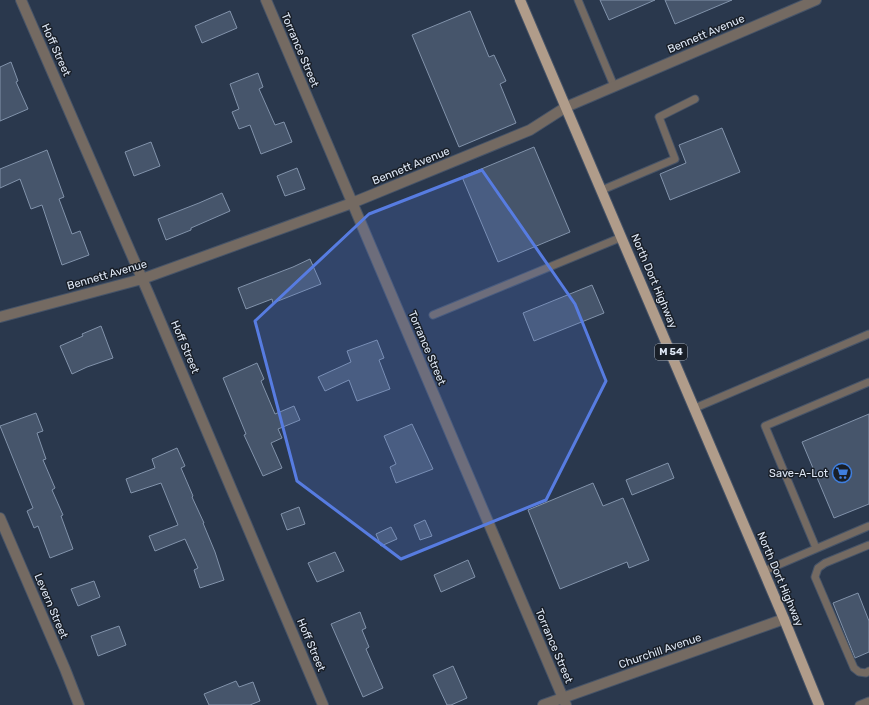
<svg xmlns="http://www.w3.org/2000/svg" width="869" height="705" font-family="Rubik,sans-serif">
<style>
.building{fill:#46556b;stroke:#8293ab}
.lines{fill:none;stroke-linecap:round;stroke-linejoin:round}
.service-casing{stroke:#475468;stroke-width:9}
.minor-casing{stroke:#475468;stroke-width:12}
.primary-casing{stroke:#475468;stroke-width:12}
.service{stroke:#746a62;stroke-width:7}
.minor{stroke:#746a62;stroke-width:10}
.primary{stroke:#b09c8a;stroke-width:10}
.marked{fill:#577ce1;fill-opacity:0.2;stroke:#577ce1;stroke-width:3;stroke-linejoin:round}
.labels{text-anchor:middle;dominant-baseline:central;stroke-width:3;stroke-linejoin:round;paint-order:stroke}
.shield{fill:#191f28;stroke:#a4acb8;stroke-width:1}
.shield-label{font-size:10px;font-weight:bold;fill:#dfe8f6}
.street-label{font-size:11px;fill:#dfe8f6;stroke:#191f28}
.poi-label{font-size:11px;fill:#dfe8f6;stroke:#191f28;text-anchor:end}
</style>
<rect width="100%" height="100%" fill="#2a384d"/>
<path class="building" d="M600,0H655L609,20Z
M665,0H732L675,24Z
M230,11L237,28L202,43L195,26Z
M470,11L489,57L494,55L506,81L500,84L516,123L459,147L412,35Z
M11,62L18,81L16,82L28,109L0,121V67Z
M258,73L263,87L259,89L275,125L284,122L292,142L261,154L250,125L239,129L232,112L239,109L230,84Z
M722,128L740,172L670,200L660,174L686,163L679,145Z
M151,142L160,166L134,176L125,152Z
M534,147L570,232L498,262L462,177Z
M47,150L64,197L59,199L72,234L80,231L89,255L62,265L42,205L31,209L20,179L0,188V169Z
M297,168L305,189L285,196L277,176Z
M222,193L230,211L191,228V230L166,240L158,219L199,203Z
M310,259L321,284L273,303L272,299L246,309L238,288L293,267Z
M592,285L604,313L534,341L523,313Z
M101,326L113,358L87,367L72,374L60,346L83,336L82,334Z
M377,340L384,358L379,360L390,389L357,401L349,380L325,391L318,377L351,362L347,351Z
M257,363L264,379L261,381L275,414L294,406L300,420L278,429L282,438L271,443L282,468L263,476L244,435L246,434L223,378Z
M36,413L43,431L37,433L46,459L43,460L55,488L52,490L63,515L61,516L73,549L50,558L38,526L34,528L27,511L33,508L0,426Z
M869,414V504L834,518L802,442Z
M412,424L433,469L396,483L390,467L396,464L384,436Z
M177,448L185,466L181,468L193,496L192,497L204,523H203L215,552L224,580L200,588L194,570L198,568L185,539L155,551L149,536L178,525L161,483L131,493L126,479L155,468L152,459Z
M668,463L674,478L632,495L626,480Z
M593,483L603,506L623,498L649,560L629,568L627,562L560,589L528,510Z
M299,507L305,524L287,530L281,514Z
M425,520L432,536L420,540L414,525Z
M391,527L397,539L381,546L376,534Z
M335,552L344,571L317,582L308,563Z
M468,560L475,577L441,592L434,575Z
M94,581L100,597L78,606L71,589Z
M858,593L869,621V652L855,658L833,603Z
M360,612L366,628L362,630L369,647L366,649L383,688L363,697L331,624Z
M119,626L126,645L98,656L91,636Z
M453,666L467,698L451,705H447L433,675Z
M236,681L239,687L253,682L260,701L250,705H209L204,694Z"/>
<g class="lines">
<g class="service-casing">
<path id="service" d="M578,0L614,86
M602,190L675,159L659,117L695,99
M433,315L622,237
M695,408L869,334
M869,545L825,563L818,568L815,577L854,668L859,672L866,673L869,671
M816,548L765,426L869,382
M764,571L869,526
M859,705L869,701"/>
</g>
<g class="minor-casing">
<path id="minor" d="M21,0L150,297L323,705
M266,0L566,705
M0,317L142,279L352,203L530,130L566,107L816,0
M0,518L65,669L79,705
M543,705L784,619"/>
</g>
<g class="primary-casing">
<path id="primary" d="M520,0L784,619L819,705"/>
</g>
<use href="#service" class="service"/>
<use href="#minor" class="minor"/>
<use href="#primary" class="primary"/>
</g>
<path class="marked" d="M482,170L575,304L606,381L546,500L401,559L297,481L255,321L369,214Z"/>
<defs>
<g id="supermarket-ring" transform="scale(1)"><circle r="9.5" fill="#191f28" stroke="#3f7fe0" stroke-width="1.5"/><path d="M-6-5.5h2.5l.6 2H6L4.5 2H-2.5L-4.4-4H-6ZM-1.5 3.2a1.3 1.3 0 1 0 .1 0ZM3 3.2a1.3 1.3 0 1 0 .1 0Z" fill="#3f7fe0"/></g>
</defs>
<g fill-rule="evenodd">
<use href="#supermarket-ring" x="842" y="473"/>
</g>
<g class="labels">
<rect class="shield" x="655" y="344" width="32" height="16" rx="3"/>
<g class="shield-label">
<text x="671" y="352">M 54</text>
</g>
<g class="street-label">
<text transform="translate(706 34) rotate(-23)">Bennett Avenue</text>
<text transform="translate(56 50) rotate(66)">Hoff Street</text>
<text transform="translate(300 50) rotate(67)">Torrance Street</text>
<text transform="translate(411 166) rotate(-22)">Bennett Avenue</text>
<text transform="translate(107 275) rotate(-16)">Bennett Avenue</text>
<text transform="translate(654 281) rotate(67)">North Dort Highway</text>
<text transform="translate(185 347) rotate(67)">Hoff Street</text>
<text transform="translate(427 348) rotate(67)">Torrance Street</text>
<text transform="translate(780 579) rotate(67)">North Dort Highway</text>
<text transform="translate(51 606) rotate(67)">Levern Street</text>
<text transform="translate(311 645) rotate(67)">Hoff Street</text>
<text transform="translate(554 646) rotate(67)">Torrance Street</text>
<text transform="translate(660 651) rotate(-19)">Churchill Avenue</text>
</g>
<g class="poi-label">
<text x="828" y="473">Save-A-Lot</text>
</g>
</g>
</svg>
